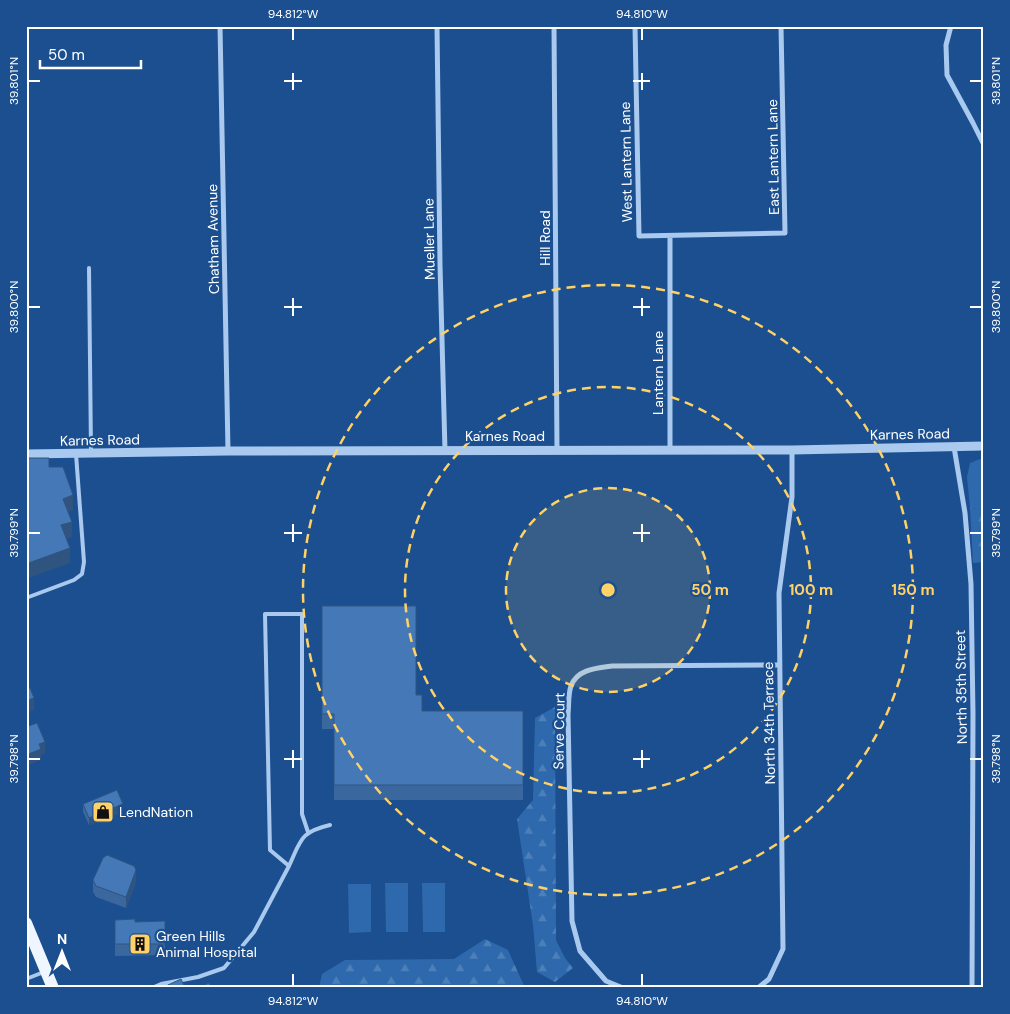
<svg xmlns="http://www.w3.org/2000/svg" width="1010" height="1014" font-family="'DM Sans',sans-serif">
<style>
.grass{fill:#2e69ad}
.forest{fill:url(#forest-firs)}
.lines{fill:none;stroke-linecap:round;stroke-linejoin:round}
.service{stroke:#a9c9ee;stroke-width:4}
.minor{stroke:#a9c9ee;stroke-width:5}
.tertiary{stroke:#a9c9ee;stroke-width:9}
.primary{stroke:#f0f6ff;stroke-width:12}
.wall{fill:#3a679d}
.shaded-wall{fill:#305480}
.building{fill:#4478b7;stroke:#305480}
.ticks{fill:none;stroke:#fff;stroke-width:2}
.ring{fill:none;stroke:#ffd166;stroke-width:2.5;stroke-dasharray:9 6}
.labels{text-anchor:middle;dominant-baseline:central;stroke-width:4.5;stroke-linejoin:round;paint-order:stroke}
.street-label{font-size:14px;fill:#fff;stroke:#1b4f8f}
.poi-label{font-size:14px;fill:#fff;stroke:#1b4f8f;text-anchor:start}
.centre{fill:#ffd166;stroke:#1b4f8f;stroke-width:2.5}
.ring-label{font-size:15px;text-anchor:middle;font-weight:bold;fill:#ffd166;stroke:#1b4f8f;stroke-width:4.5;stroke-linejoin:round;paint-order:stroke}
.neatline{fill:none;stroke:#fff;stroke-width:2}
.ticks-label{font-size:12px;text-anchor:middle;fill:#fff}
</style>
<defs>
<pattern id="forest-firs" width="22" height="20" patternUnits="userSpaceOnUse" patternTransform="scale(1.25)"><rect width="22" height="20" fill="#2e69ad"/><path d="M5 1l3.5 6h-7zM16 11l3.5 6h-7z" fill="#4d80b9"/></pattern>
</defs>
<rect width="100%" height="100%" fill="#1b4f8f"/>
<path class="grass" d="M980,459H984V510L970,508L967,477L970,463Z
M385,883H408V932H386Z
M422,883H445V932H423Z
M348,884H371V932L349,933Z"/>
<path class="forest" d="M970,508L984,510V562L973,563Z
M555,707L556,940L565,958L573,968L555,982L537,972L533,925L517,819L533,800L535,718Z
M485,939L508,950L525,988H319L322,974L345,960L454,959Z"/>
<g class="lines">
<path class="service" d="M89,268L91,452
M26,598L74,580L82,574L84,562L76,454
M289,866C301,840 300,832 330,825
M26,979L44,972
M152,988L161,984L198,977L224,968L254,932L289,866L270,850L265,614H302V814L308,832"/>
<path class="minor" d="M220,26L228,451
M437,26L440,265L445,451
M554,26L557,450
M635,26L639,236L785,233L781,26
M951,26L946,45L947,75L973,123L984,145
M670,236V450
M954,447L965,513L971,584L973,714L972,988
M623,988L606,981L580,951L572,921L568,714C569,706 568,694 571,686C577,669 597,668 612,666L780,665
M758,988L769,979L783,949L779,593L792,497V450"/>
<path class="tertiary" d="M26,454L228,451L792,450L984,446"/>
<path class="primary" d="M26,923L53,988"/>
</g>
<path class="wall" d="M322,606L416,695L422,711H523V800H334V729H322Z
M83,804L123,812L89,825L83,812Z
M93,880L136,882L126,908L96,897L93,892Z
M115,920L135,922L165,921V955L115,956Z"/>
<path class="shaded-wall" d="M73,495V510L63,514V499Z
M72,522V537L61,541V525Z
M70,548V563L26,579V564Z
M34,698V710L26,713V701Z
M45,742V753L41,755V760L26,766V755L39,744Z
M123,804V812L89,825V818Z
M136,870V882L126,908V897Z"/>
<path class="building" d="M26,458H49V467H63L73,495L63,499L72,522L61,525L70,548L26,564Z
M322,606H416V695H422V711H523V785H334V714H322Z
M30,688L34,698L26,701V689Z
M37,723L45,742L39,744L41,749L26,755V727Z
M117,790L123,804L89,818L83,804Z
M107,855L134,866L136,870L126,897L96,886L93,880L103,858Z
M135,919V922L165,921V944H115V920Z
M181,979L185,988H169L168,985Z
M209,983L211,988H198Z"/>
<path class="ticks" d="M293,28V40M642,28V40M293,73V90M642,73V90M28,81H40M284,81H302M633,81H650M970,81H982M293,298V316M642,298V316M28,307H40M284,307H302M633,307H650M970,307H982M293,524V542M642,524V542M28,533H40M284,533H302M633,533H650M970,533H982M293,750V768M642,750V768M28,759H40M284,759H302M633,759H650M970,759H982M293,974V986M642,974V986"/>
<circle cx="608" cy="590" r="102" fill="#ffd166" fill-opacity=".12"/>
<g class="ring">
<circle cx="608" cy="590" r="102"/>
<circle cx="608" cy="590" r="203"/>
<circle cx="608" cy="590" r="305"/>
</g>
<defs>
<g id="shop-square" transform="scale(1.125)"><rect x="-9" y="-9" width="18" height="18" rx="4" fill="#ffd166" stroke="#1b4f8f"/><path d="M-5-2.5h2.3a2.7 3.5 0 0 1 5.4 0H5L5.5 6h-11ZM-1.5-2.5h3a1.5 2.3 0 0 0-3 0Z" fill="#111"/></g>
<g id="building-square" transform="scale(1.125)"><rect x="-9" y="-9" width="18" height="18" rx="4" fill="#ffd166" stroke="#1b4f8f"/><path d="M-4-6H4V6H1V3H-1V6H-4ZM-2.5-4.3h1.7v1.8h-1.7ZM.8-4.3h1.7v1.8H.8ZM-2.5-1h1.7V.8h-1.7ZM.8-1h1.7V.8H.8Z" fill="#111"/></g>
</defs>
<g fill-rule="evenodd">
<use href="#shop-square" x="103" y="812"/>
<use href="#building-square" x="140" y="944"/>
</g>
<g class="labels">
<g class="street-label">
<text transform="translate(773 157) rotate(-91)">East Lantern Lane</text>
<text transform="translate(626 162) rotate(-91)">West Lantern Lane</text>
<text transform="translate(545 238) rotate(-90)">Hill Road</text>
<text transform="translate(213 239) rotate(-91)">Chatham Avenue</text>
<text transform="translate(429 239) rotate(-91)">Mueller Lane</text>
<text transform="translate(658 373) rotate(-90)">Lantern Lane</text>
<text transform="translate(910 434) rotate(-1)">Karnes Road</text>
<text x="505" y="436">Karnes Road</text>
<text transform="translate(100 440) rotate(-1)">Karnes Road</text>
<text transform="translate(961 687) rotate(-91)">North 35th Street</text>
<text transform="translate(769 723) rotate(-91)">North 34th Terrace</text>
<text transform="translate(559 731) rotate(-89)">Serve Court</text>
</g>
<g class="poi-label">
<text x="119" y="812">LendNation</text>
<text x="156" y="936">Green Hills<tspan x="156" dy="16">Animal Hospital</tspan></text>
</g>
</g>
<circle cx="608" cy="590" r="8" class="centre"/>
<g class="ring-label">
<text x="710" y="595">50 m</text>
<text x="811" y="595">100 m</text>
<text x="913" y="595">150 m</text>
</g>
<rect width="1010" height="1014" fill="none" stroke="#1b4f8f" stroke-width="55"/>
<g transform="translate(62 952)" stroke="#1b4f8f" stroke-width="4" paint-order="stroke">
<path d="M0-4L9 19L0 12L-9 19Z" fill="#ffffff"/>
<text y="-8" font-size="14" font-weight="bold" text-anchor="middle" fill="#ffffff">N</text>
</g>
<path d="M40 60v8h101v-8" fill="none" stroke="#ffffff" stroke-width="2.5"/>
<text x="48" y="60" font-size="15" fill="#ffffff" stroke="#1b4f8f" stroke-width="4" paint-order="stroke">50 m</text>
<rect x="28" y="28" width="954" height="958" class="neatline"/>
<g class="ticks-label">
<text x="293" y="18">94.812°W</text>
<text x="642" y="18">94.810°W</text>
<text transform="translate(14 81) rotate(-90)" y="4">39.801°N</text>
<text transform="translate(996 81) rotate(-90)" y="4">39.801°N</text>
<text transform="translate(14 307) rotate(-90)" y="4">39.800°N</text>
<text transform="translate(996 307) rotate(-90)" y="4">39.800°N</text>
<text transform="translate(14 533) rotate(-90)" y="4">39.799°N</text>
<text transform="translate(996 533) rotate(-90)" y="4">39.799°N</text>
<text transform="translate(14 759) rotate(-90)" y="4">39.798°N</text>
<text transform="translate(996 759) rotate(-90)" y="4">39.798°N</text>
<text x="293" y="1005">94.812°W</text>
<text x="642" y="1005">94.810°W</text>
</g>
</svg>
